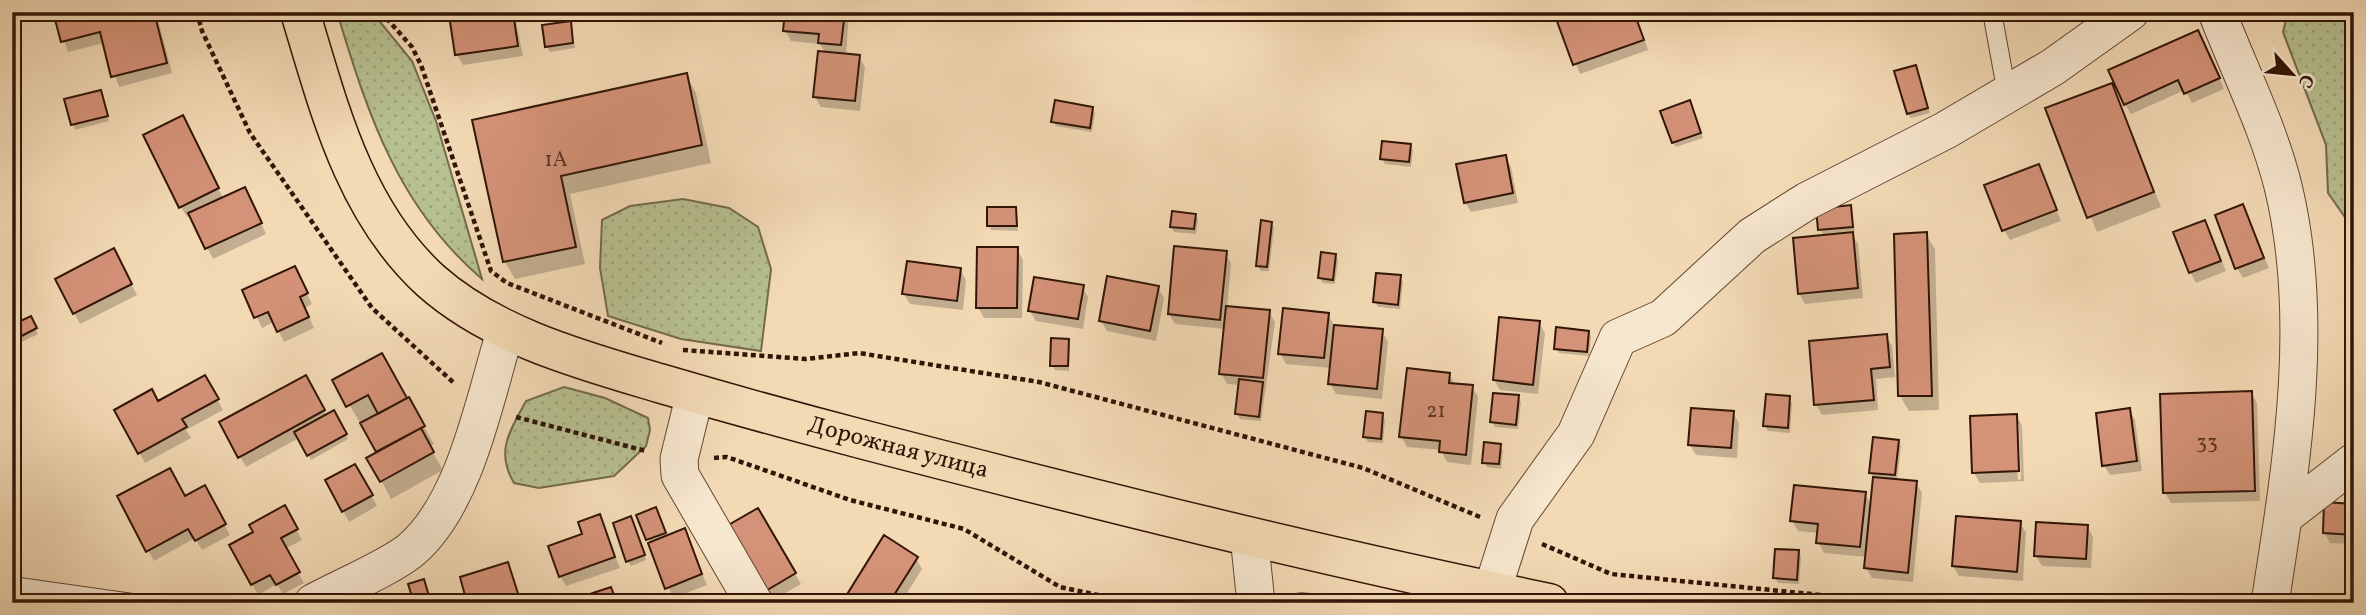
<svg xmlns="http://www.w3.org/2000/svg" width="2366" height="615" font-family="Vollkorn,serif">
<style>
.grass{fill:url(#grass-dots);stroke:#746a4c;stroke-width:2}
.shadow{fill:#0003;fill-rule:evenodd}
.building{fill:#d49278;stroke:#321507;stroke-width:2}
.lines{fill:none;stroke-linecap:round;stroke-linejoin:round}
.service-casing{stroke:#624632;stroke-width:20}
.minor-casing{stroke:#624632;stroke-width:39}
.primary-casing{stroke:#321507;stroke-width:41}
.path{stroke:#321507;stroke-width:4.5;stroke-dasharray:5 3.5;stroke-linecap:butt}
.service{stroke:#f7e7cf;stroke-width:18}
.minor{stroke:#f7e7cf;stroke-width:37}
.primary{stroke:#f3dab5;stroke-width:38}
.labels{text-anchor:middle;dominant-baseline:central;stroke-width:7;stroke-linejoin:round;paint-order:stroke}
.number-label{font-size:21px;fill:#5a3423}
.street-label{font-size:24px;fill:#321507;stroke:#f7e7cf}
</style>
<defs>
<pattern id="grass-dots" width="8" height="8" patternUnits="userSpaceOnUse" patternTransform="scale(1.75)"><rect width="8" height="8" fill="#b7c090"/><path d="M2 2h.1M6 6h.1" fill="none" stroke="#9ea47b" stroke-width="1.8" stroke-linecap="round"/></pattern>
</defs>
<rect width="100%" height="100%" fill="#f3dab5"/>
<filter id="stains"><feTurbulence type="fractalNoise" baseFrequency=".00286" numOctaves="4"/><feColorMatrix values="0 0 0 0 .2 0 0 0 0 .09 0 0 0 0 .02 0 0 0 .5 -.17"/></filter>
<radialGradient id="worn" r=".72"><stop offset=".6" stop-color="#630" stop-opacity="0"/><stop offset="1" stop-color="#630" stop-opacity=".3"/></radialGradient>
<path class="grass" d="M337,12H372L412,61L436,121L482,279C398,207 368,115 337,12Z
M2288,12H2354V230L2328,193L2326,145L2283,32Z
M683,199L729,208L758,227L771,269L761,351L681,339L608,316L600,268L602,220L630,206Z
M564,387L605,398L648,418L650,430L646,446L614,476L539,488L514,483C495,451 510,431 526,401Z
M1302,593L1378,603H1280L1282,596Z"/>
<path class="shadow" d="M55,12H156L172,73L119,87L104,43L68,52Z
M455,12H514L523,56L463,65L457,55L451,17L457,16Z
M787,12H849L846,56L859,57L865,67L860,111L821,107L815,97L826,54L820,44L791,41L785,30Z
M1561,12H1635L1648,50L1580,74L1557,14Z
M1704,12H1730L1708,18Z
M570,22L575,48L550,52L547,47Z
M2204,42L2224,89L2192,103L2185,90L2131,114L2123,101Z
M1915,67L1930,113L1911,118L1908,114Z
M686,75L696,93L711,163L570,194L585,264L515,279L505,262L475,122Z
M2112,85L2161,207L2097,232L2048,109Z
M100,92L109,121L75,130L66,101Z
M1692,107L1703,138L1676,147L1673,142Z
M1092,108L1095,113L1092,132L1056,126L1053,121Z
M189,128L223,198L250,199L266,234L213,259L191,215L187,217L181,207Z
M1410,145L1413,150L1411,167L1385,164L1382,159Z
M1505,157L1511,167L1518,203L1471,212L1465,202Z
M2038,167L2061,221L2010,240L2004,230Z
M2243,206L2269,268L2243,278L2237,268Z
M1850,207L1855,231L1851,232L1858,244L1863,298L1805,304L1799,293L1824,236L1820,229Z
M1015,209L1018,231L991,230L989,225Z
M1195,215L1198,220L1196,234L1174,232L1171,227Z
M2205,222L2226,271L2196,283L2190,272Z
M1271,223L1274,228L1269,271H1261L1258,266Z
M1926,234L1935,249L1939,410L1909,411L1900,396Z
M1017,249L1023,260L1022,318H984L978,307Z
M1225,253L1231,263L1227,308L1269,312L1275,322L1261,421L1240,419L1237,414L1240,385L1227,384L1221,373L1225,329L1175,324L1169,314Z
M1335,255L1338,260L1335,284L1323,283L1320,278Z
M119,261L137,295L80,324L57,280Z
M960,269L966,280L963,310L910,304L904,294Z
M1400,277L1403,282L1400,309L1378,307L1375,302Z
M300,278L312,304L305,308L314,328L284,342L274,322L262,328L244,291Z
M1082,287L1088,297L1083,329L1036,321L1030,311Z
M1158,288L1164,298L1156,341L1107,331L1101,321Z
M1328,315L1334,325L1382,331L1388,342L1382,399L1336,394L1330,384L1332,368L1286,364L1280,353Z
M30,319L38,334L12,347V327Z
M1539,323L1545,333L1538,394L1500,390L1494,380Z
M1588,332L1591,337L1589,356L1559,353L1556,348Z
M1886,336L1892,346L1895,377L1876,379L1878,410L1822,415L1816,405Z
M1068,341L1070,346L1069,371L1055,370L1052,365Z
M382,356L434,444L429,446L443,470L391,499L369,458L378,453L335,381Z
M1449,374L1455,385L1472,387L1478,397L1471,465L1447,462L1441,450L1407,447L1401,436Z
M205,377L223,410L186,430L191,438L145,463L116,410L158,403Z
M305,377L327,416L333,412L348,439L311,460L299,438L246,467L221,423Z
M2251,393L2257,403L2260,501L2171,503L2165,493L2161,396Z
M1518,397L1521,402L1518,429L1495,427L1492,422Z
M1789,398L1792,403L1790,433L1768,431L1765,426Z
M2129,410L2135,420L2142,471L2110,475L2104,465Z
M1733,413L1739,423L1737,458L1696,455L1690,445Z
M1382,415L1385,420L1383,443L1368,442L1365,437Z
M2016,415L2022,426L2024,481L1980,483L1974,473ZM2015,424H2019L2021,479L2018,480Z
M1898,441L1901,446L1897,481L1916,483L1922,493L1913,582L1872,578L1866,568L1867,557L1824,553L1818,542L1819,533L1798,531L1792,520L1865,494L1872,506L1874,478L1871,473Z
M1500,446L1503,451L1501,469L1487,467L1484,462Z
M355,466L377,506L349,522L327,481Z
M204,487L230,535L202,550L195,538L154,561L119,497L184,498Z
M2354,506V544L2330,543L2324,532Z
M284,507L302,540L285,549L304,583L283,594L277,584L258,595L231,545L255,533Z
M758,510L801,584L771,601L728,527Z
M658,514L667,537L684,530L707,585L673,598L639,516Z
M599,516L620,568L566,586L560,576Z
M633,523L646,560L631,566L628,561Z
M2020,523L2026,533L2023,581L1959,576L1953,566Z
M2087,526L2093,537L2091,568L2042,566L2036,556Z
M1798,552L1801,557L1799,584L1778,583L1775,578Z
M916,558L922,569L901,603H852L848,596Z
M508,564L522,603H469Z"/>
<path class="building" d="M53,12H154L167,63L111,77L100,32L61,42Z
M470,12H513L518,46L455,55L449,15Z
M785,12H845L841,45L818,43L819,34L783,31Z
M1634,12L1644,40L1573,65L1554,13Z
M571,21L573,43L545,47L542,25Z
M2198,30L2220,78L2184,94L2178,80L2124,105L2108,70Z
M818,51L860,55L855,101L813,97Z
M1916,65L1928,108L1907,114L1894,71Z
M687,73L702,145L561,176L576,247L503,262L472,120Z
M2112,83L2154,192L2087,218L2045,108Z
M101,90L108,116L71,125L64,99Z
M1055,100L1093,107L1090,128L1051,122Z
M1690,100L1701,133L1672,143L1660,111Z
M183,115L219,188L179,208L143,135Z
M1382,141L1411,144L1409,162L1380,159Z
M1506,155L1513,193L1464,203L1456,164Z
M2039,164L2057,210L2002,231L1984,185Z
M245,187L262,223L205,249L188,213Z
M2243,204L2264,258L2235,269L2215,215Z
M1851,205L1853,227L1818,230L1816,209Z
M987,207H1016L1017,226H987Z
M1172,211L1196,214L1194,229L1170,227Z
M1261,220L1272,222L1267,267L1256,266Z
M2205,220L2221,261L2189,273L2173,232Z
M1853,232L1858,288L1798,294L1793,238Z
M1927,232L1932,396H1898L1894,234Z
M1174,246L1227,251L1220,320L1168,314Z
M977,247H1018L1017,308H976Z
M114,248L132,284L73,314L55,279Z
M1321,252L1336,254L1333,280L1318,278Z
M907,261L961,268L957,301L902,294Z
M295,266L308,293L300,297L309,317L277,332L268,312L254,318L242,290Z
M1376,273L1401,275L1398,305L1373,302Z
M1107,276L1159,286L1150,331L1099,321Z
M1034,277L1084,285L1078,319L1028,311Z
M1226,306L1270,310L1263,378L1219,374Z
M1283,308L1329,313L1324,358L1278,354Z
M31,316L37,328L12,341V325Z
M1499,317L1540,321L1533,385L1493,380Z
M1334,325L1383,329L1377,389L1328,384Z
M1556,327L1589,331L1587,352L1554,349Z
M1887,334L1890,367L1871,369L1874,400L1814,405L1809,341Z
M1051,338L1069,339L1068,366H1050Z
M382,353L407,398L378,414L368,395L346,407L332,380Z
M1407,368L1450,373L1449,383L1473,385L1466,455L1439,452L1440,441L1399,437Z
M205,375L219,399L182,419L187,427L138,454L114,410L152,389L158,401Z
M306,375L325,410L238,458L219,422Z
M1239,379L1263,382L1259,417L1235,414Z
M2252,391L2255,491L2163,493L2160,394Z
M1493,393L1519,395L1516,425L1490,422Z
M1766,394L1790,396L1788,428L1763,426Z
M409,397L425,426L376,452L360,423Z
M1691,408L1734,411L1731,448L1688,445Z
M2130,408L2137,461L2102,466L2096,413Z
M334,410L347,434L307,456L294,432Z
M1366,411L1383,413L1381,439L1363,437Z
M2017,414L2019,471L1972,473L1970,416Z
M421,428L434,452L380,482L366,458Z
M1873,437L1899,440L1895,475L1869,473Z
M1484,442L1501,444L1499,464L1482,463Z
M355,464L373,495L342,512L325,480Z
M170,468L185,496L205,485L226,524L195,541L188,529L146,552L117,496Z
M1873,477L1917,481L1908,573L1864,568Z
M1794,485L1866,492L1860,547L1816,543L1818,524L1790,521Z
M2324,502L2354,504V535L2323,533Z
M285,505L298,529L281,538L300,572L276,585L270,575L251,585L229,545L253,532L249,525Z
M656,507L666,533L646,540L636,515Z
M758,508L796,573L764,592L725,527Z
M600,514L615,557L559,577L548,546L582,534L578,522Z
M631,516L645,555L626,562L613,523Z
M1956,516L2021,521L2017,572L1952,566Z
M2036,522L2088,525L2086,559L2034,556Z
M685,528L702,574L665,589L648,543Z
M884,535L918,557L889,603H857L846,596Z
M1775,549L1799,550L1797,580L1773,578Z
M508,562L521,603H467L460,577Z
M424,579L431,603H414L408,584Z
M611,587L617,603H586L584,596Z"/>
<g class="lines">
<g class="service-casing">
<path id="service" d="M1992,12L2007,94
M12,586L132,603"/>
</g>
<g class="minor-casing">
<path id="minor" d="M2217,12C2239,70 2268,126 2283,186C2316,321 2291,468 2270,603
M695,394L679,459L680,475L754,603
M2283,517L2354,462
M1249,536L1256,603
M1492,591L1515,519L1576,434L1618,338L1663,318L1752,236L1807,201L1946,130L2053,67L2130,12
M313,603C338,589 393,566 412,549C466,502 485,397 506,329"/>
</g>
<g class="primary-casing">
<g id="primary">
<path id="s1" d="M300,12C329,108 354,211 431,281C493,336 581,360 659,383C727,403 796,422 865,440C1092,499 1319,556 1549,603"/>
</g>
</g>
<path class="path" d="M197,12L202,31L250,133L372,308L455,384
M381,12L412,47L421,65L491,271L507,283L662,343
M683,350L806,359L859,353L1039,382L1363,468L1480,517
M516,417L646,451
M714,458L727,457L850,500L964,529L1060,587L1136,603
M1542,544L1611,574L1901,603
M2135,603L2237,601"/>
<use href="#service" class="service"/>
<use href="#minor" class="minor"/>
<use href="#primary" class="primary"/>
</g>
<g class="labels">
<g class="number-label">
<text x="556" y="160">1А</text>
<text x="1436" y="411">21</text>
<text x="2207" y="442">33</text>
</g>
<g class="street-label">
<text stroke="none"><textPath href="#s1" startOffset="803">Дорожная улица</textPath></text>
</g>
</g>
<rect width="2366" height="615" fill="none" stroke="#f3dab5" stroke-width="42"/>
<rect x="14" y="14" width="2338" height="587" fill="none" stroke="#321507" stroke-width="3.5"/>
<rect x="21" y="21" width="2324" height="573" fill="none" stroke="#321507" stroke-width="2"/>
<g transform="translate(2292 74) rotate(117)" stroke="#f7e7cf" stroke-width="5" paint-order="stroke">
<path d="M0-5L12 26L0 18L-12 26Z" fill="#321507"/>
<text y="-10" font-size="19" font-weight="bold" text-anchor="middle" fill="#321507">С</text>
</g>
<rect width="100%" height="100%" filter="url(#stains)"/>
<rect width="100%" height="100%" fill="url(#worn)"/>
</svg>
